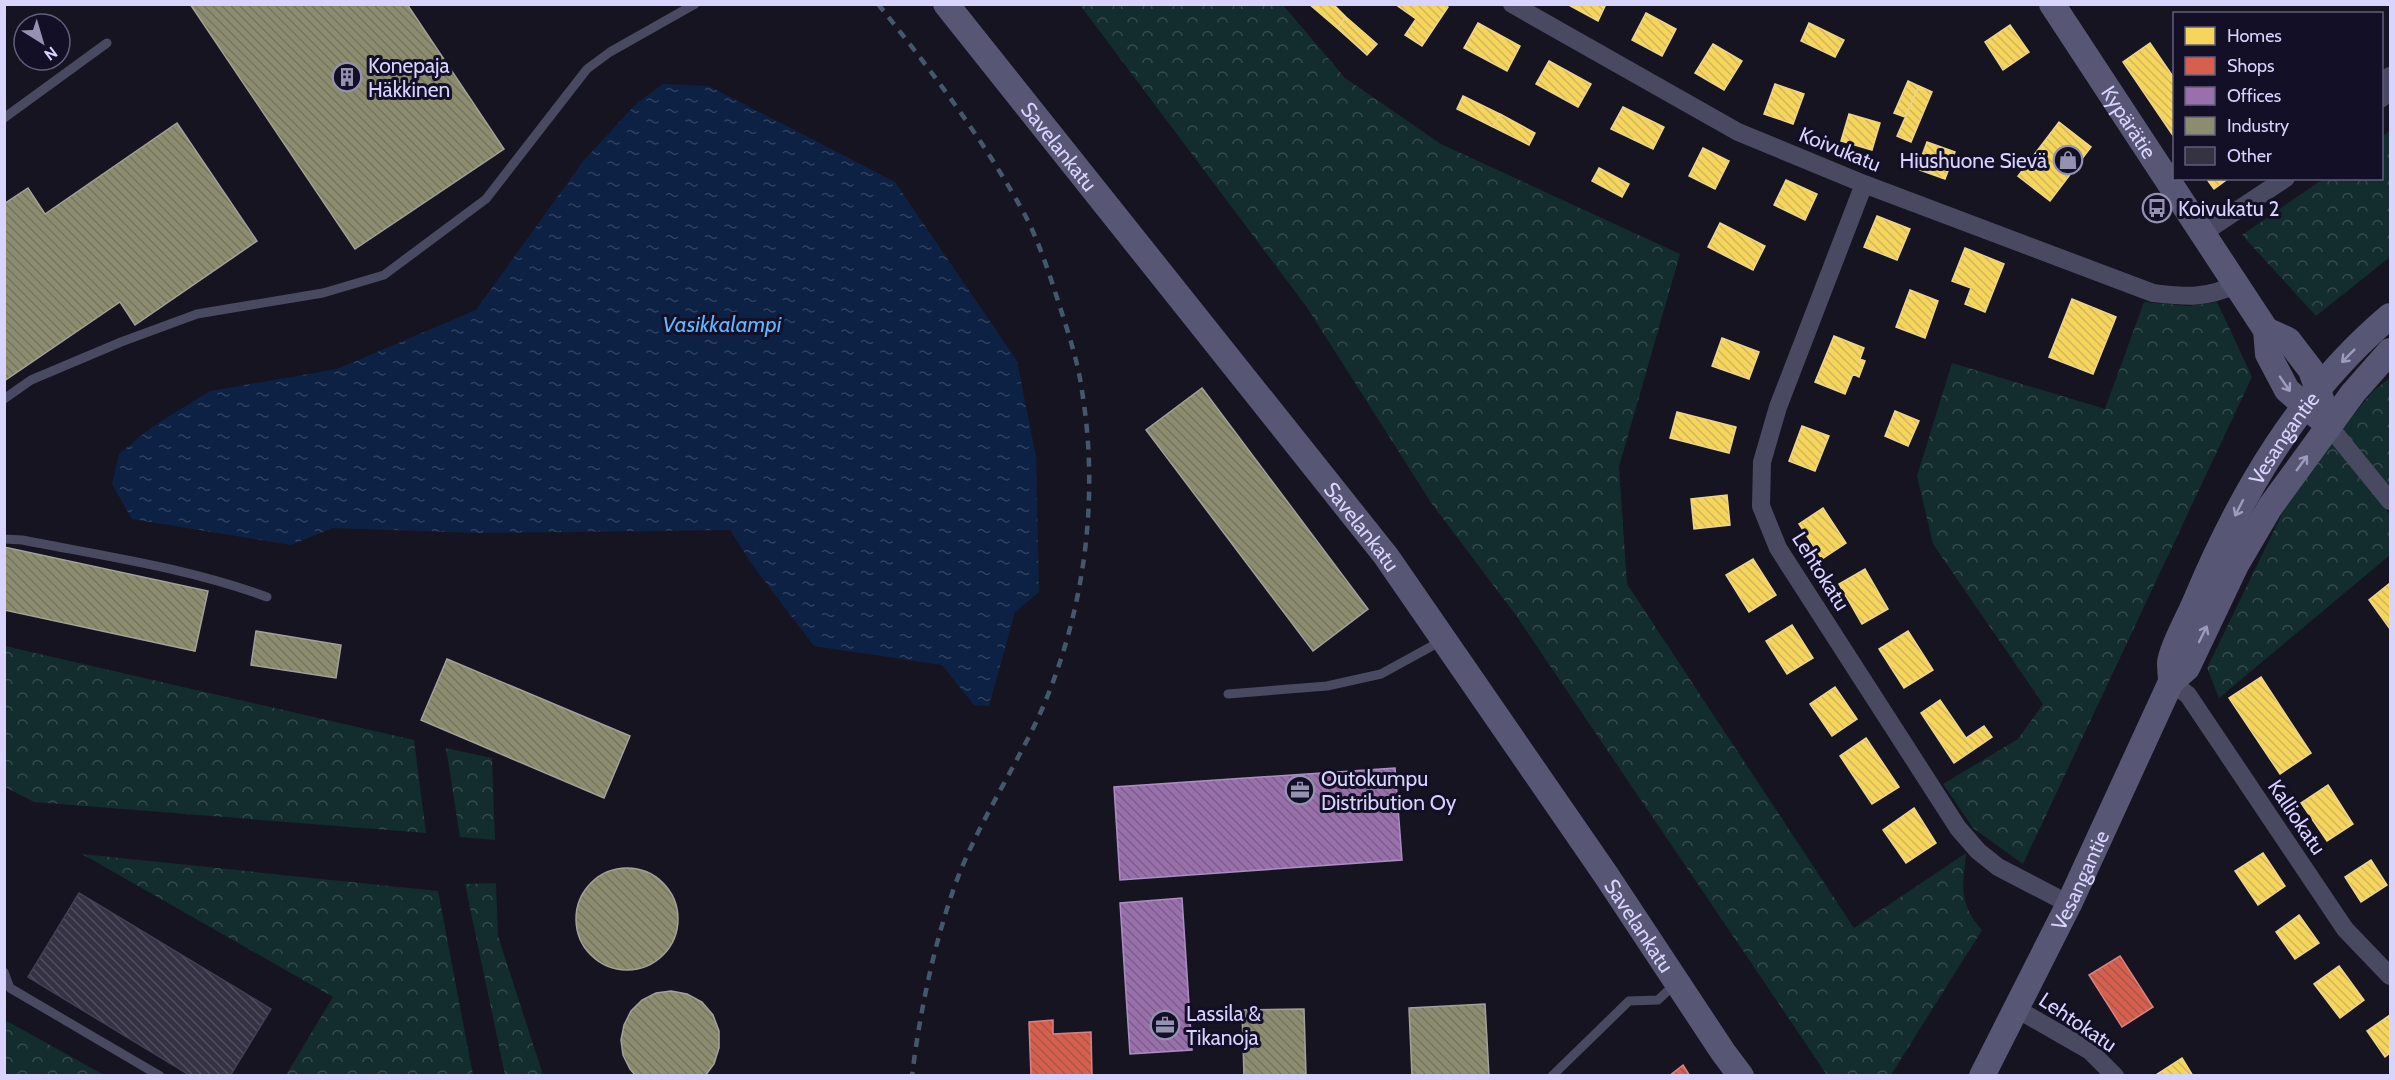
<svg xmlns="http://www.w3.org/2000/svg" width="2395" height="1080" font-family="Cabin,sans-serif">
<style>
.forest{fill:url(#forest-crowns)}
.water{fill:url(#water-ripples)}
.homes{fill:url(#homes-back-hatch);stroke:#edd58d;stroke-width:1.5}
.shops{fill:url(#shops-back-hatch);stroke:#d78382;stroke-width:1.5}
.offices{fill:url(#offices-back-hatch);stroke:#ac8ec4;stroke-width:1.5}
.industry{fill:url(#industry-back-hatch);stroke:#a3a29a;stroke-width:1.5}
.building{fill:url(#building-back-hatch);stroke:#433f54;stroke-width:1.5}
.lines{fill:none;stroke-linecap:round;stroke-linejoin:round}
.lane{stroke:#4a4962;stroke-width:9}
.street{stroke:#4a4962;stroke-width:18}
.secondary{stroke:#575674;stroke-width:26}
.rail{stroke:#43596b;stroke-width:4.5;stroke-dasharray:9 8;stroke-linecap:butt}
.oneway{stroke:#9e9bc0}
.labels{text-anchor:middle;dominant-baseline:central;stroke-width:6;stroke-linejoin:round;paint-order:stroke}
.poi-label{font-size:21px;fill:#d9d4ff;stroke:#130f26;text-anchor:start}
.street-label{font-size:21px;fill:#d9d4ff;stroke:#130f26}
.water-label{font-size:22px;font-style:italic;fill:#62b6ff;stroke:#130f26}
</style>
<defs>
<pattern id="forest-crowns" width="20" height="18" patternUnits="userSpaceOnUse" patternTransform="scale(1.5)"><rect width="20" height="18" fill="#132c2d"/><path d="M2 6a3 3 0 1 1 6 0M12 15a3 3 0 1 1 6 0" fill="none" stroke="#354a4c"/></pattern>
<pattern id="water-ripples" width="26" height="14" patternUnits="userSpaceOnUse" patternTransform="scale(1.5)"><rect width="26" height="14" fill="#0d2144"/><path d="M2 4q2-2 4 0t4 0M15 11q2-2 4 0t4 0" fill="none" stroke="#304060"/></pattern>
<pattern id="homes-back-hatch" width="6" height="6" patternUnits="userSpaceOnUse" patternTransform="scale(1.5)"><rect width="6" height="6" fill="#f6d55c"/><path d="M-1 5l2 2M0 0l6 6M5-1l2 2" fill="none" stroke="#d2b759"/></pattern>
<pattern id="shops-back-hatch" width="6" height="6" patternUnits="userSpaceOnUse" patternTransform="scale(1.5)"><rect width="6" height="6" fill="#d6604d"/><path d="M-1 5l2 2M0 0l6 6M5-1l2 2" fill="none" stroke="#a9564d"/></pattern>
<pattern id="offices-back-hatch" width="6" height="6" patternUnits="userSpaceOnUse" patternTransform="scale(1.5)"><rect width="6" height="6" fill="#9970ab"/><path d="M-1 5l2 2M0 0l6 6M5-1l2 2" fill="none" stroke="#7a5f8a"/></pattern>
<pattern id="industry-back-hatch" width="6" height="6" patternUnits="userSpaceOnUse" patternTransform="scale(1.5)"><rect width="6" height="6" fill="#8c8c6e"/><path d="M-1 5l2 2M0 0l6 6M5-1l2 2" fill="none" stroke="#767564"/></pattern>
<pattern id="building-back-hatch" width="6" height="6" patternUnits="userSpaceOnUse" patternTransform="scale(1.5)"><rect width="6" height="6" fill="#343243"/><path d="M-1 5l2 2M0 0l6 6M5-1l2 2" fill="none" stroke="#514f5f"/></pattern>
</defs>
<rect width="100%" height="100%" fill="#161421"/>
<path class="forest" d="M1080,5H1283L1345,78L1441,144L1680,254L1619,467L1627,584L1854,928L1966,853C1963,888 1958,902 1982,930L1891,1075H1827L1515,614L1432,504L1306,306Z
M2390,130V257L2316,316L2242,235L2323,179L2382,178V137Z
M2144,302L2190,306L2217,302L2252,377L2023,864L1973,828L1943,784L2018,739L2043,704L1933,544L1917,476L1952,363L2105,409Z
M2390,378V491L2381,499L2390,516V555L2219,698L2207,668L2296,485L2373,391Z
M5,646L414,740L426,833L34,802L5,787Z
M446,748L492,758L495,840L460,837Z
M82,854L438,891L473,1075H286L333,997Z
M496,883L498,936L543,1075H505L465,884Z
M4,1020H5L104,1075H5Z"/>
<path class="water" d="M663,84L709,86L895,182L1017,361L1036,457L1039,592L1015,612L989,706L974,705L942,665L814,646L751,563L730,530L478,533L333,528L291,545L132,519L112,484L119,454L152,427L210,391L337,369L476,310L584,160L637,103Z"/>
<path class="homes" d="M1309,4H1333L1346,17L1337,28Z
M1395,4H1445L1448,7L1422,46L1405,35L1416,19Z
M1567,4H1606L1598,21Z
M1646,13L1676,29L1662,56L1632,40Z
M1346,17L1377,44L1367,55L1337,28Z
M1478,23L1520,46L1507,71L1464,48Z
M1809,23L1844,40L1835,57L1801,41Z
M2010,25L2029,52L2003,70L1985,42Z
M2150,43L2174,78V137L2123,62Z
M1713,44L1742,61L1724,90L1695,73Z
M1549,61L1591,84L1578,107L1536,84Z
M1908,81L1919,86L1905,117L1894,113Z
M1775,84L1804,94L1793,124L1764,114Z
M1919,86L1932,92L1911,142L1897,136Z
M1463,96L1500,114L1493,127L1457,109Z
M1623,107L1664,127L1653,149L1611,129Z
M1500,114L1535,133L1529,145L1493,127Z
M1849,114L1880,123L1872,150L1841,141Z
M2059,122L2091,147L2050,201L2018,176Z
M1927,142L1955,152L1945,179L1917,169Z
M1703,148L1729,161L1715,189L1689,176Z
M1599,168L1629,184L1622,197L1592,181Z
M2206,178H2229L2214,189Z
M1786,180L1817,194L1805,220L1774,205Z
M1877,216L1910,229L1897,260L1864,247Z
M1720,223L1765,246L1753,270L1708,247Z
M1965,248L2004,264L1985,312L1965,304L1971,288L1952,281Z
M1910,290L1938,301L1925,338L1896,327Z
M2072,299L2116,317L2093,374L2049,357Z
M1834,336L1864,348L1860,359L1865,361L1859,377L1853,374L1845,394L1815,382Z
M1722,338L1759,352L1749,379L1712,366Z
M1895,411L1919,421L1908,446L1885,436Z
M1677,412L1736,427L1729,453L1670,438Z
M1802,426L1829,436L1815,471L1789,461Z
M1727,495L1730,525L1694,529L1691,499Z
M1823,508L1846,543L1822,559L1799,524Z
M1753,559L1776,595L1749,612L1726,575Z
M1865,569L1888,609L1862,624L1839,584Z
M2390,583V629L2369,600Z
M1792,625L1813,658L1787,674L1766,641Z
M1908,631L1933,670L1904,688L1879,649Z
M2261,677L2311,753L2280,774L2229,698Z
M1835,687L1857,719L1832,736L1810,704Z
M1940,700L1966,738L1984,726L1992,737L1954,763L1921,713Z
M1866,738L1899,787L1872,804L1840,756Z
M2328,785L2353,824L2327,841L2301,803Z
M1914,808L1936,843L1906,863L1883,830Z
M2263,853L2285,886L2258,905L2235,871Z
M2371,860L2387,885L2361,902L2345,877Z
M2299,915L2319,943L2295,959L2276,932Z
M2339,966L2364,1000L2340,1018L2314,984Z
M2390,1015V1053L2385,1057L2367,1031Z
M2182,1058L2193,1076H2156V1075Z"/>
<path class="shops" d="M2120,956L2153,1007L2122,1027L2089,975Z
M1053,1020V1034L1091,1032L1092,1076H1031L1029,1022Z
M1683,1065L1690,1076H1669Z"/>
<path class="offices" d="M1395,768L1402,860L1120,880L1114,787Z
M1182,898L1192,1050L1130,1054L1120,903Z"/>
<path class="industry" d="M190,4H407L504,149L355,249Z
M177,123L257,241L135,325L120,302L4,381V204L28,188L45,214Z
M1202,388L1368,609L1313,651L1146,430Z
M4,547L208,591L195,651L4,610Z
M256,631L341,645L336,678L251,665Z
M447,659L630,736L604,798L421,720Z
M576 919a51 51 0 1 1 102 0a51 51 0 1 1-102 0Z
M671,991L687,994L702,1002L713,1015L719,1031V1048L714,1064L705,1076H636L630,1069L623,1055L621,1040L624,1025L631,1011L642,1000L656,993Z
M1485,1004L1489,1076H1412L1409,1008Z
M1304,1009L1306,1075L1352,1076H1244L1242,1010Z"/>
<path class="building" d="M79,893L271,1009L230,1076H191L28,977Z"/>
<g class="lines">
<path class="lane" d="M4,118L107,43
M4,399L31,380L121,342L197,314L323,293L384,275L486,199L587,69L610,52L695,4
M4,539L22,540C104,556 188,568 267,597
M1228,694L1327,686L1381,674L1443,640
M4,972L10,988L160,1076
M1552,1076L1629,1001L1658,1000L1675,984"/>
<path class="street" d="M1512,4L1738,132L1864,184L2153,293C2188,297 2204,299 2238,284
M2382,98L2390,76
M1864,184L1778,407L1762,462L1761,506L1778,548L1958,828L1978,851L1998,867L2069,904
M2203,233L2286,178
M2329,426L2390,501
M2171,682L2188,695L2345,929L2390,976
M2015,1008L2090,1051L2115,1076"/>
<g class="secondary">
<path id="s1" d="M946,4L1386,556L1606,875L1723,1052L1741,1076"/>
<path id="s2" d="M2052,4L2266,330L2268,354L2287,390L2329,426"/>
<path d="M2266,330L2288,340L2311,370L2322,402"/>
<path id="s3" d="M2171,682C2171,676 2170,669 2170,663C2171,649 2190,615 2196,600C2241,493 2300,392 2390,316"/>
<path id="s4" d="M1982,1076L2069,904L2171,682L2187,668L2236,565L2270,507L2353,393L2390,351"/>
</g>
<path class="rail" d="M878,4C931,70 984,140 1025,215C1040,244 1050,276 1060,307C1069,335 1078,362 1082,391C1100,500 1084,616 1039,716C1014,769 982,818 960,872C936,933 920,1010 912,1076"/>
</g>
<defs><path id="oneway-shaft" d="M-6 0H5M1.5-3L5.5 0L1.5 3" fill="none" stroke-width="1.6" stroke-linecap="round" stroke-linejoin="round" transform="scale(1.5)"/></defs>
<g class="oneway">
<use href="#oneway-shaft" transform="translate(2348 356) rotate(135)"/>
<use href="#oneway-shaft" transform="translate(2285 384) rotate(55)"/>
<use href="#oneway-shaft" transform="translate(2302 463) rotate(-54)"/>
<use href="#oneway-shaft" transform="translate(2239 508) rotate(117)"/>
<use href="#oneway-shaft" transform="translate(2203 634) rotate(-64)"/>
</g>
<defs>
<g id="building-ring" transform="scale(1.5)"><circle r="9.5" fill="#130f26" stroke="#9591b1" stroke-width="1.5"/><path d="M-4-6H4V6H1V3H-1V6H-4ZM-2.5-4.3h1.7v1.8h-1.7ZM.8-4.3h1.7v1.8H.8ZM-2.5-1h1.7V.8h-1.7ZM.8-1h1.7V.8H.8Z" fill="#9591b1"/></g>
<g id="shop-ring" transform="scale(1.5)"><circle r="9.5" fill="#130f26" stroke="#9591b1" stroke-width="1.5"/><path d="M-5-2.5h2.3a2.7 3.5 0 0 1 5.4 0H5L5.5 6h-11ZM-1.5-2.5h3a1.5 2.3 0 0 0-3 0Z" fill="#9591b1"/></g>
<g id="bus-ring" transform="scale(1.5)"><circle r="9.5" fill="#130f26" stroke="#9591b1" stroke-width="1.5"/><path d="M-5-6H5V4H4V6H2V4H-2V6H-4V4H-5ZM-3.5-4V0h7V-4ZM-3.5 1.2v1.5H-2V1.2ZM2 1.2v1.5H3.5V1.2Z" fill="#9591b1"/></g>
<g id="office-ring" transform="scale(1.5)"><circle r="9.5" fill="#130f26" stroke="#9591b1" stroke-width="1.5"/><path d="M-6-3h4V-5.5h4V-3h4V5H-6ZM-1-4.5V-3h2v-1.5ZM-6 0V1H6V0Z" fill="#9591b1"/></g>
</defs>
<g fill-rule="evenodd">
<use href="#building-ring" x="347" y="77"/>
<use href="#shop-ring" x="2068" y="160"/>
<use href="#bus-ring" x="2157" y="208"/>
<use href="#office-ring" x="1300" y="790"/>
<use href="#office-ring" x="1165" y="1025"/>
</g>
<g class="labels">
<g class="poi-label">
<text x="368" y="65">Konepaja<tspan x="368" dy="24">Häkkinen</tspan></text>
<text x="2047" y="160" text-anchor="end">Hiushuone Sievä</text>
<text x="2178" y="208">Koivukatu 2</text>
<text x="1321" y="778">Outokumpu<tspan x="1321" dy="24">Distribution Oy</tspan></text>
<text x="1186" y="1013">Lassila &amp;<tspan x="1186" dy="24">Tikanoja</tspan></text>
</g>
<g class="street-label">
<text stroke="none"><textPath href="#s2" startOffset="141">Kypärätie</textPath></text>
<text stroke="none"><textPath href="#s1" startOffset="182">Savelankatu</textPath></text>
<text transform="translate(1840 149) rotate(22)">Koivukatu</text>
<text stroke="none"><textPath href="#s3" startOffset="272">Vesangantie</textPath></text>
<text stroke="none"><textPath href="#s1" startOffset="668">Savelankatu</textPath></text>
<text transform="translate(1821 571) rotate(58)">Lehtokatu</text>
<text transform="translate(2297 817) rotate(56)">Kalliokatu</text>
<text stroke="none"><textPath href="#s4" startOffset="219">Vesangantie</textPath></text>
<text stroke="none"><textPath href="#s1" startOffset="1154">Savelankatu</textPath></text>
<text transform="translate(2078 1022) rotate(34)">Lehtokatu</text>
</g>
<g class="water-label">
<text x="722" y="324">Vasikkalampi</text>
</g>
</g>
<rect width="2395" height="1080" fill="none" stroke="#d9d4ff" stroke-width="12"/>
<rect x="2173" y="12" width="210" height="168" fill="#130f26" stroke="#625e7d" stroke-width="1.5"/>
<rect x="2185" y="27" width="30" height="18" fill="#f6d55c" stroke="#625e7d" stroke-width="1.5"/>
<text x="2227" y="42" font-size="18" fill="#d9d4ff">Homes</text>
<rect x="2185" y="57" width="30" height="18" fill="#d6604d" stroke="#625e7d" stroke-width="1.5"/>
<text x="2227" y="72" font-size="18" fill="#d9d4ff">Shops</text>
<rect x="2185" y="87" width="30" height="18" fill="#9970ab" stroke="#625e7d" stroke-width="1.5"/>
<text x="2227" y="102" font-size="18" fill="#d9d4ff">Offices</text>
<rect x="2185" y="117" width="30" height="18" fill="#8c8c6e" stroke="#625e7d" stroke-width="1.5"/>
<text x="2227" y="132" font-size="18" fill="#d9d4ff">Industry</text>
<rect x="2185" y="147" width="30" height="18" fill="#343243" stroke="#625e7d" stroke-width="1.5"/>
<text x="2227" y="162" font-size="18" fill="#d9d4ff">Other</text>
<g transform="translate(42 42) rotate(143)"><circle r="28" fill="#130f26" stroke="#625e7d" stroke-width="1.5"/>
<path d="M0-4.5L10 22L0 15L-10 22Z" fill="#9591b1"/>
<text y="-9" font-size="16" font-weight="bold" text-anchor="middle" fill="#d9d4ff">N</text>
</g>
</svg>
